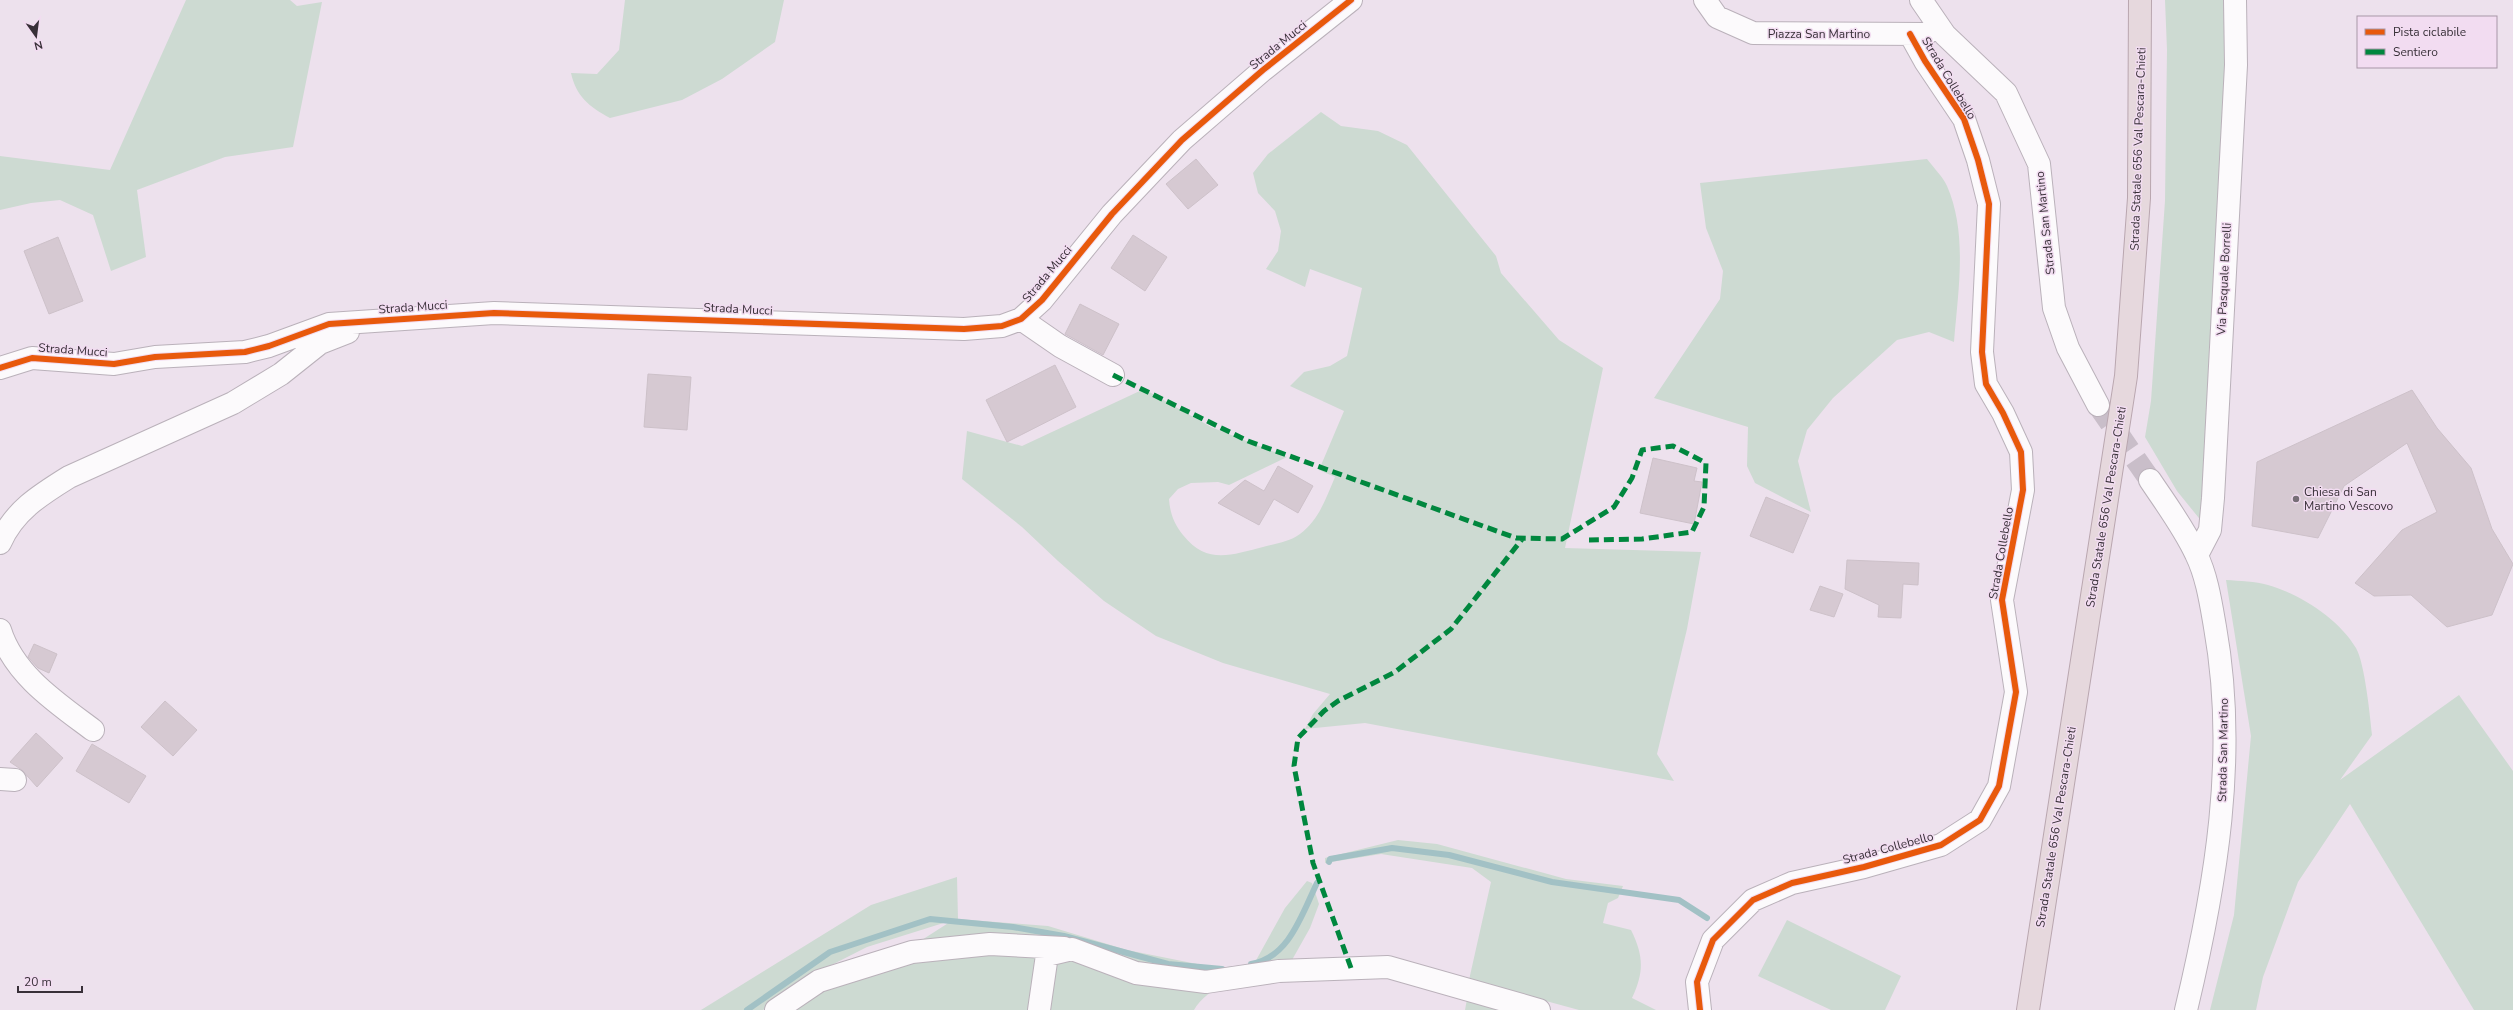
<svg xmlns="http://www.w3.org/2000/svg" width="2513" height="1010" font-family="'Nunito Sans',sans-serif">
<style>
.green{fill:#cddad2}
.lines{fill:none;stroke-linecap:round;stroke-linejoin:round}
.stream{stroke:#a2c1c5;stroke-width:6}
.building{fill:#d6c9d2;stroke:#cdc1c9}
.minor-tunnel{stroke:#c9bec9;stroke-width:22;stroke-dasharray:22 11;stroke-linecap:butt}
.minor-casing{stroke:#bab1ba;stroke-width:24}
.highway-casing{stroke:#b9a6af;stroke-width:24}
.minor{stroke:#fcfafc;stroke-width:22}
.highway{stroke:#e6d8dd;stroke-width:22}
.quiet{stroke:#00873e;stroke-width:5;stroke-dasharray:10 5;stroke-linecap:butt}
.cycleway-casing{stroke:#f2dcf1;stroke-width:8}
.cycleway{stroke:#e8590c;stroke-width:6}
.poi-dot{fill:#776e77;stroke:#f2dcf1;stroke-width:1.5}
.labels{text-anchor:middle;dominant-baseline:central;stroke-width:3;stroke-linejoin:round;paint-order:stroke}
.street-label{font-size:12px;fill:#383038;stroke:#f2dcf1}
.poi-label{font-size:12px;fill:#383038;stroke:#f2dcf1;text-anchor:start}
</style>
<rect width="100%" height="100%" fill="#ede1ed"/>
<path class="green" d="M186,0H290L297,6L322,2L293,147L225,157L137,190L146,257L111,271L93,215L60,200L31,203L0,210V156L110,170Z
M625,0H784L775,42L722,79L682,100L610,118C589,107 576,96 571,73L597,74L619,50Z
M2165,0H2234L2207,528L2177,491L2145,437L2151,401L2165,201L2167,50Z
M1321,112L1341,126L1378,131L1407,145L1496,256L1501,273L1559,340L1603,368L1565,548L1701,552L1687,629L1657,754L1674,781L1365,723L1305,729L1313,714L1330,694L1223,663L1156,636L1104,601L1058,561L1022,527L962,479L967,431L1022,446L1144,389L1211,427L1287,457L1229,485L1218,482L1191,483L1178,489L1169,499C1170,513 1174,524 1183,535C1207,565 1231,555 1263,547C1277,543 1289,542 1300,534C1319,520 1326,498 1335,477L1319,470L1344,411L1290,386L1304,372L1330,366L1347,356L1362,288L1310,269L1305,287L1266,269L1278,251L1281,231L1275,211L1258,193L1253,173L1268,154Z
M1927,159C1933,167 1943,177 1947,186C1968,234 1958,291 1954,342L1929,332L1897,340L1833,398L1807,430L1798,461L1811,512L1755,483L1747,466L1748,427L1654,398L1720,299L1723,271L1706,228L1700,183Z
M2226,580C2240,581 2255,581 2268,585C2300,594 2339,619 2356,648C2365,664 2370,716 2372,735L2340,780L2459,695L2513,771V1010H2474L2350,804L2298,882L2263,977L2256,1010H2210L2234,915L2251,736Z
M1398,840L1437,844L1566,879L1623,886L1618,898L1608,903L1603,923L1631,930C1644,956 1644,972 1632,998L1656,1010H1579L1469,980L1491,882L1472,868L1381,854L1325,863V858Z
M957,877L958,919L1048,926L1127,950L1217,968L1254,964L1285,908L1307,881L1312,883L1319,904L1310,928L1292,960C1262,971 1211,981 1194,1010H1043L1048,971L1031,983L1028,1010H790L844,979L914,945L953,920L867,947L808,977L763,1010H701L871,905Z
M1787,920L1901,976L1885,1010H1831L1758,976Z
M1468,994L1524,1010H1465Z"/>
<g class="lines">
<path class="stream" d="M1329,862L1330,859L1392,848L1449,855L1552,882L1679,900L1707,918
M1251,964C1289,958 1302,914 1317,883
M747,1010L830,952L930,919L1013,927L1064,936L1168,964L1222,969"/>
</g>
<path class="building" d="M1196,159L1218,185L1188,209L1166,184Z
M1133,235L1167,257L1145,291L1111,268Z
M58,237L83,301L49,314L24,251Z
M1080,304L1119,324L1103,355L1065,334Z
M1055,365L1076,407L1007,442L986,400Z
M648,374L691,377L687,430L644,427Z
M2412,390L2437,428L2471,468L2492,529L2513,564L2492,615L2447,627L2411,595L2374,596L2355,583L2402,530L2437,512L2407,443L2344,486L2318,538L2252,526L2257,462Z
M1653,458L1697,468L1694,481L1702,482L1694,524L1640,513Z
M1278,466L1313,486L1298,513L1274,499L1259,525L1218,503L1245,480L1264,491Z
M1766,497L1809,515L1793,553L1750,536Z
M1847,560L1919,563L1918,585L1903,584L1901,618L1878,617L1879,605L1845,589Z
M1820,586L1843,594L1834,617L1810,610Z
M34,644L57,654L49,673L38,668L28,657Z
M165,701L197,730L173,756L141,727Z
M36,733L63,758L37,787L22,770L10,762Z
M92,744L146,776L129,803L76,771Z"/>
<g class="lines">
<path class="minor-tunnel" d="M2098,405L2150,480"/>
<g class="minor-casing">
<path id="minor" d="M1705,0L1717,17L1753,33L1926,34
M1921,0L1945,35L2006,93L2039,164L2054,308L2068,348L2098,405
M1021,319L1060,346L1113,375
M0,368L32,358L114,364L155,357L245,352L269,346L329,324L494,313L964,329L1002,326L1021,319L1042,300L1112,214L1182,140L1263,70L1351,0
M2150,480C2166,504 2184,528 2196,554C2207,576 2211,604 2215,627C2238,755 2216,885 2186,1010
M0,543C14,511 40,495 69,477L233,403L281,374L320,343L348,332
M2197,555L2210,530L2213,498L2236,65L2235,0
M0,630C14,675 57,703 93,730
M0,779L15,780
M776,1010L819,981L912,952L990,944L1064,948
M1039,1010L1047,955L1072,949L1136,973L1206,982L1279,971L1388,967L1539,1010
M1700,1010L1697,982L1713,940L1753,900L1792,883L1864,867L1941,845L1980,820L1999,786L2016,692L2002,600L2023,490L2021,452L2003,413L1986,384L1982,352L1989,204L1978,160L1964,119L1925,61L1910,34"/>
</g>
<g class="highway-casing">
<path id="highway" d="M2028,1010L2126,376L2139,198L2140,0"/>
</g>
<use href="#minor" class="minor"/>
<use href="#highway" class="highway"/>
<path class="quiet" d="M1113,375L1248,441L1516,538L1562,539L1614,507L1632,478L1642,450L1673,446L1706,463L1704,507L1692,532L1642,539L1589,540
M1351,968L1313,863L1294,766L1298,738L1324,711L1338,701L1395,672L1451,629L1523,538"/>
<g class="cycleway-casing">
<path id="cycleway" d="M0,368L32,358L114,364L155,357L245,352L269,346L329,324L494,313L964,329L1002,326L1021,319L1042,300L1112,214L1182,140L1263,70L1351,0
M1700,1010L1697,982L1713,940L1753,900L1792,883L1864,867L1941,845L1980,820L1999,786L2016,692L2002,600L2023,490L2021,452L2003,413L1986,384L1982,352L1989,204L1978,160L1964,119L1925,61L1910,34"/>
</g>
<use href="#cycleway" class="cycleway"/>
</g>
<circle class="poi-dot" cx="2296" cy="499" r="4"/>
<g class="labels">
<g class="street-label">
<text x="1819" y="34">Piazza San Martino</text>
<text transform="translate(1278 45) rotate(-39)">Strada Mucci</text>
<text transform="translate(1949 78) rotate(59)">Strada Collebello</text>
<text transform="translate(2138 149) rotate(-88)">Strada Statale 656 Val Pescara-Chieti</text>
<text transform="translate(2045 223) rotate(-96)">Strada San Martino</text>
<text transform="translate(1047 274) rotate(-50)">Strada Mucci</text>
<text transform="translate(2224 279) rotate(-87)">Via Pasquale Borrelli</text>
<text transform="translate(413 307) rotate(-4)">Strada Mucci</text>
<text transform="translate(738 309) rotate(3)">Strada Mucci</text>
<text transform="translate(73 350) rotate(4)">Strada Mucci</text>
<text transform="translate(2106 507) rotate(-81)">Strada Statale 656 Val Pescara-Chieti</text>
<text transform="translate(2001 553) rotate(-80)">Strada Collebello</text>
<text transform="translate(2223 750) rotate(-89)">Strada San Martino</text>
<text transform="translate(2056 827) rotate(-81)">Strada Statale 656 Val Pescara-Chieti</text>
<text transform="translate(1888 848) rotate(-15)">Strada Collebello</text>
</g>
<g class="poi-label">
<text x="2304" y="492">Chiesa di San<tspan x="2304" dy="14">Martino Vescovo</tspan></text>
</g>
</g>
<rect x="2357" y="16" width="140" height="52" fill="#f2dcf1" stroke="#a897a7"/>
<rect x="2365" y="29" width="20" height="6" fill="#e8590c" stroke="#a897a7"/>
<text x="2393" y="36" font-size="12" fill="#383038">Pista ciclabile</text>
<rect x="2365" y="49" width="20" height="6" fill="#00873e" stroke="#a897a7"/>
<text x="2393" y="56" font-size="12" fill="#383038">Sentiero</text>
<g transform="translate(36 36) rotate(166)" stroke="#f2dcf1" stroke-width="3" paint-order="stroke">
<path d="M0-3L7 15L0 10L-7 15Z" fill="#383038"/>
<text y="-6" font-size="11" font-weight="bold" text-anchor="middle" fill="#383038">N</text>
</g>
<path d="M18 986v6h64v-6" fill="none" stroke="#383038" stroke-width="2"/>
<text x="24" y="986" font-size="12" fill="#383038" stroke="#f2dcf1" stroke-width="3" paint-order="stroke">20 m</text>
</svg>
